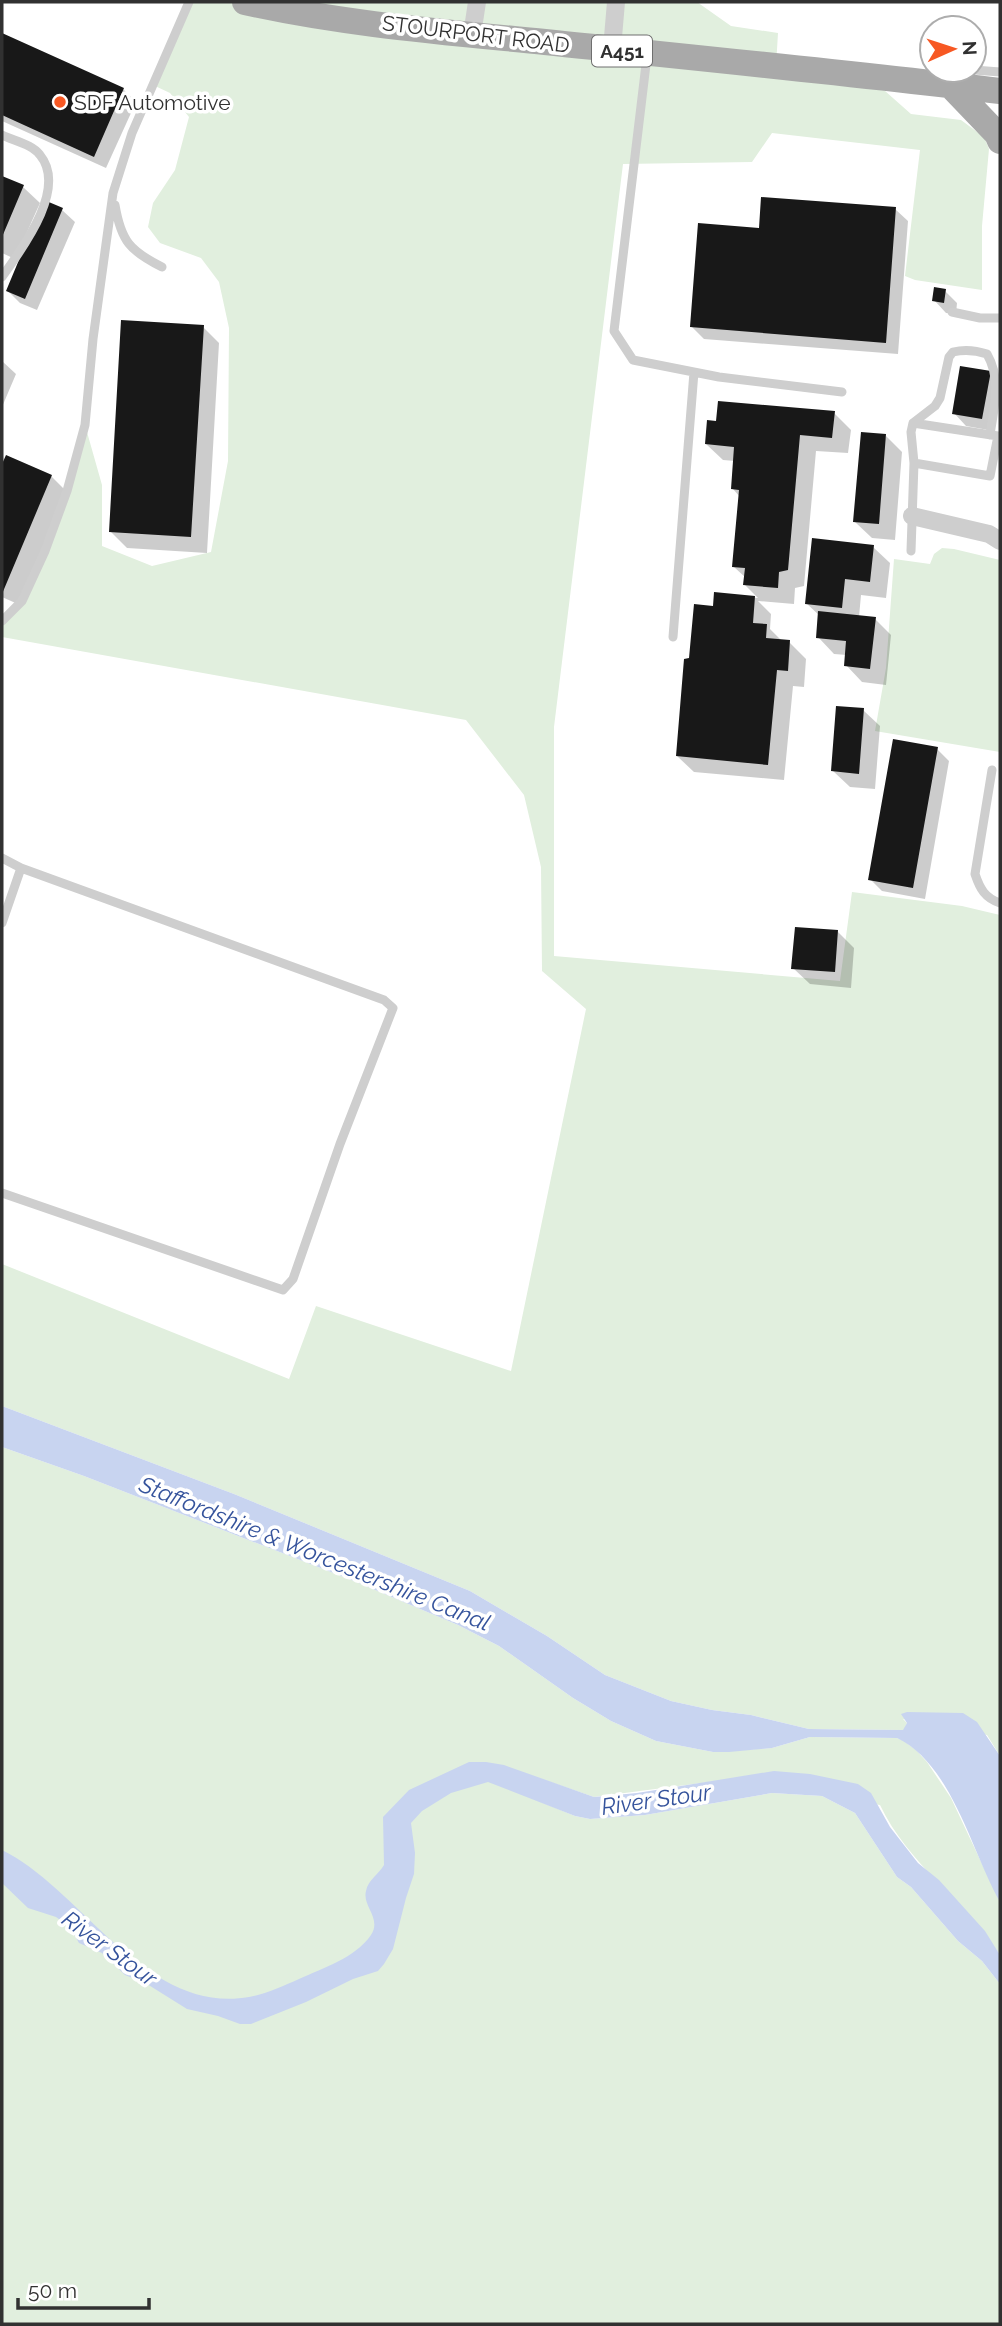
<svg xmlns="http://www.w3.org/2000/svg" width="1002" height="2326" font-family="Raleway,sans-serif">
<style>
.green{fill:#e1efde}
.water{fill:#c8d4f0}
.shadow{fill:#0003}
.building{fill:#181818}
.lines{fill:none;stroke-linecap:round;stroke-linejoin:round}
.service{stroke:#cecece;stroke-width:9}
.minor{stroke:#cecece;stroke-width:18}
.primary{stroke:#a9a9a9;stroke-width:26}
.poi-dot{fill:#f75823;stroke:#fff;stroke-width:2.5}
.labels{text-anchor:middle;dominant-baseline:central;stroke-width:7;stroke-linejoin:round;paint-order:stroke}
.shield{fill:#fff;stroke:#6f6f6f;stroke-width:2}
.shield-label{font-size:19px;font-weight:bold;fill:#313131}
.street-label{font-size:21px;fill:#313131;stroke:#fff}
.poi-label{font-size:21px;fill:#313131;stroke:#fff;text-anchor:start}
.water-label{font-size:23px;font-style:italic;fill:#35539c;stroke:#fff}
</style>
<rect width="100%" height="100%" fill="#fff"/>
<path class="green" d="M189,2H697L731,26L778,33L776,66L867,75L911,114L961,120L984,137L989,149L982,226V290L915,280L905,276L920,150L772,133L752,162L623,164L554,727V956L840,981L852,892L962,906L1000,915V1756L987,1735L903,1719L907,1723L904,1730L809,1729L751,1715L712,1710L671,1701L605,1675L547,1636L470,1591L234,1494L2,1406V1264L289,1379L316,1306L511,1371L586,1009L542,971L541,867L524,795L466,720L2,637V621L22,601L45,551L85,425L102,485V546L152,566L211,552L228,461L229,328L219,282L201,258L160,243L148,227L153,203L175,170L189,117L170,93L153,85Z
M942,548L954,549L1000,560V752L875,731L886,668L894,559L930,564L934,554Z
M2,1447L84,1476L354,1581L458,1625L499,1646L573,1698L611,1721L656,1741L713,1752L772,1748L810,1737L897,1738L904,1741L916,1750L927,1762L951,1798L1000,1902V1955C965,1901 908,1864 880,1805L732,1779L594,1797L504,1766L507,1788L575,1816L590,1819L645,1815L772,1793L822,1796L855,1813L897,1877L911,1887L958,1941L982,1961L1000,1984V2324H2Z"/>
<path class="water" d="M2,1406L234,1494L470,1591L547,1636L605,1675L671,1701L712,1710L751,1715L809,1729L903,1730L907,1723L901,1714L907,1712L963,1713L977,1722L1000,1756V1902C972,1853 952,1764 897,1738L810,1737L772,1748L729,1752H713L656,1741L611,1721L573,1698L499,1646L458,1625L354,1581L84,1476L2,1447Z
M469,1762H486L504,1765L594,1797L637,1793L774,1771L810,1774L858,1784L871,1793L890,1827L918,1863L939,1880L985,1931L1000,1955V1984L982,1961L958,1941L911,1887L897,1877L855,1813L822,1796L772,1793L645,1815L590,1819L575,1816L488,1782L451,1793L422,1811L411,1823L415,1853L414,1874L406,1898L393,1949L384,1964L378,1971L353,1979L306,2002L251,2024H240L218,2016L187,2009L147,1984L125,1975L102,1953L79,1943L71,1929L63,1922L56,1917L28,1908L2,1883V1850C83,1890 145,2015 249,1997C266,1994 283,1986 299,1979C323,1968 355,1958 371,1935C382,1918 362,1906 366,1891C368,1880 379,1874 384,1865L383,1817L409,1790Z"/>
<path class="shadow" d="M2,35L123,89L136,102L106,168L2,121Z
M2,178L23,187L40,203L15,259L2,253Z
M45,203L62,210L75,222L37,310L20,303L8,291Z
M895,209L908,221L898,354L704,339L692,327L760,229Z
M945,291L957,303L956,314L946,313L934,300Z
M203,327L219,343L207,553L127,548L111,532Z
M2,361L16,374L2,407Z
M990,373L1000,383L994,431L966,426L954,413Z
M834,413L851,430L848,453L816,451L804,586L795,588L794,604L758,601L771,614L770,629L782,641L789,642L806,659L804,687L793,686L784,780L694,772L677,756L691,659L715,608L716,594L758,598L745,585L746,578L734,567L740,497L733,489L735,461L723,460L706,444Z
M886,436L902,452L895,540L872,538L855,522Z
M7,457L51,476L68,493L20,605L2,597V469Z
M873,547L890,563L886,598L861,595L859,617L875,619L891,635L886,685L862,682L846,665L847,655L834,654L818,637L820,616L806,603Z
M863,710L880,726L875,789L850,787L833,771Z
M937,749L949,761L925,899L882,891L870,879Z
M837,931L854,948L851,988L810,984L793,968Z"/>
<path class="building" d="M2,33L124,88L94,157L2,115Z
M2,176L24,185L2,237Z
M761,197L896,207L886,343L690,327L698,223L759,228Z
M44,200L63,208L25,299L6,291Z
M934,287L946,289L944,303L932,301Z
M121,320L204,325L191,537L109,532Z
M960,366L991,371L982,419L952,414Z
M718,401L835,411L832,438L800,435L788,570L779,572L778,588L743,585L745,568L732,567L739,490L731,489L734,447L705,444L707,420L716,421Z
M861,432L886,434L879,524L853,522Z
M6,455L52,475L2,594V464Z
M812,538L874,545L870,582L845,579L842,608L805,604Z
M714,592L755,596L753,623L767,624L766,638L790,640L788,671L777,670L768,765L676,756L684,659L689,658L694,604L713,606Z
M818,611L876,617L870,669L844,666L846,641L816,638Z
M836,706L864,708L859,774L831,771Z
M893,739L938,747L913,888L868,880Z
M795,927L838,930L835,972L791,969Z"/>
<g class="lines">
<path class="service" d="M647,56L614,331L633,360L719,377L842,392
M974,70L1000,72
M2,135C14,141 32,144 40,155C68,189 21,250 2,277
M115,205C121,241 130,251 162,267
M952,312L980,318H1000
M913,423L998,436L990,476L914,463
M911,551L914,463L911,432L913,423L935,406L940,398L949,357L953,352C965,349 975,350 987,354C1002,380 994,407 990,435
M2,621L22,601L45,551L67,491L85,425L93,339L113,193L132,133L189,2
M673,637L694,372
M992,770L975,874C980,889 985,898 1000,903
M2,858L21,868L384,1000L393,1008L340,1144L293,1279L283,1290L2,1193
M2,923L21,868"/>
<path class="minor" d="M472,35L477,2
M612,49L616,2
M912,516L989,534L1000,541"/>
<path class="primary" d="M245,2C343,24 445,32 545,42C697,58 849,73 1000,91
M950,85L997,134L1000,141"/>
</g>
<circle class="poi-dot" cx="60" cy="102" r="7"/>
<g class="labels">
<rect class="shield" x="592" y="35.5" width="60" height="31" rx="5"/>
<g class="shield-label">
<text x="622" y="51">A451</text>
</g>
<g class="street-label">
<text transform="translate(476 34) rotate(7)">STOURPORT ROAD</text>
</g>
<g class="poi-label">
<text x="74" y="102">SDF Automotive</text>
</g>
<g class="water-label">
<text transform="translate(315 1553) rotate(22)">Staffordshire &amp; Worcestershire Canal</text>
<text transform="translate(656 1799) rotate(-8)">River Stour</text>
<text transform="translate(110 1948) rotate(36)">River Stour</text>
</g>
</g>
<rect width="1002" height="2326" fill="none" stroke="#313131" stroke-width="7"/>
<g transform="translate(953 49) rotate(87)"><circle r="33" fill="#ffffff" stroke="#adadad" stroke-width="2"/>
<path d="M0-5L12 26L0 18L-12 26Z" fill="#f75823"/>
<text y="-10" font-size="19" font-weight="bold" text-anchor="middle" fill="#313131">N</text>
</g>
<path d="M18 2298v10h131v-10" fill="none" stroke="#313131" stroke-width="3.5"/>
<text x="28" y="2298" font-size="21" fill="#313131" stroke="#ffffff" stroke-width="5" paint-order="stroke">50 m</text>
</svg>
